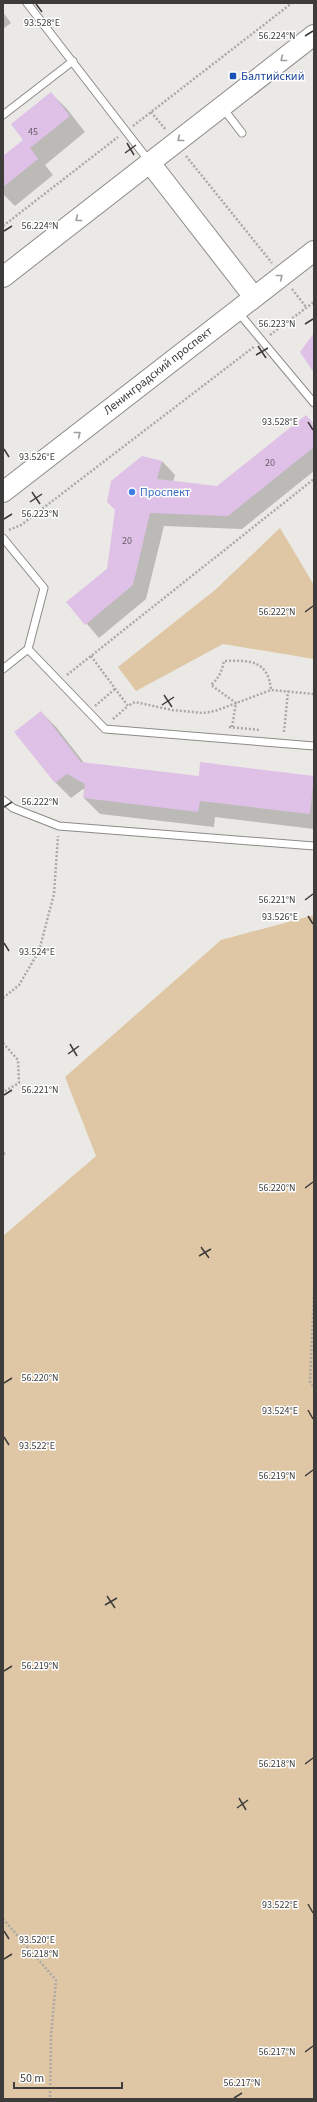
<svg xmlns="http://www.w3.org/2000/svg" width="317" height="2102" font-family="'Source Sans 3',sans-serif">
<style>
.green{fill:#dfc7a5}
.shadow{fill:#0003}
.building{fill:#dfc0e7}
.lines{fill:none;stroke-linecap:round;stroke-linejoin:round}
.lane-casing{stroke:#8d8b87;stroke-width:9}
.secondary-casing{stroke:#8d8b87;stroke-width:22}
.path{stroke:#aaa9a6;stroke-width:2.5;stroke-dasharray:2 2;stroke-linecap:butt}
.lane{stroke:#fff;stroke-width:7}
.secondary{stroke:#fff;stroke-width:20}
.oneway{stroke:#9e9e9d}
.ticks{fill:none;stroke:#3d3c3b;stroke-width:1.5}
.transit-dot{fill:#1a4fb4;stroke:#fff;stroke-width:1.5}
.shop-dot{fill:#3f7fe0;stroke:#fff;stroke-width:1.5}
.labels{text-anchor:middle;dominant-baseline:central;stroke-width:3;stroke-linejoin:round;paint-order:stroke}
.number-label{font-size:10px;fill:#665d66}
.transit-label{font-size:12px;fill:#164399;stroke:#fff;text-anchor:start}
.street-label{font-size:12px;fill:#3d3c3b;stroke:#fff}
.shop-label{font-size:12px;fill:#366cbe;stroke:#fff;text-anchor:start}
.ticks-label{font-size:10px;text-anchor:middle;fill:#3d3c3b;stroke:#fff;stroke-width:3;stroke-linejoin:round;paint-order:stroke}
</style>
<rect width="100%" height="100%" fill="#ebe9e5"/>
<path class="green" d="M280,528L314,585V659L223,644L136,691L118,667L215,590Z
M314,915V2099H3V1236L96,1156L65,1077L221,940Z"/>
<path class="shadow" d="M3,12L11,23L3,29Z
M51,93L67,109L85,132L45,165L53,175L15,206L3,194V157L25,140Z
M306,416L314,424V471L242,529L164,526L146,599L99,638L68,602L107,569L162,461L175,475L173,482L217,487Z
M41,712L57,728L85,764L200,777L201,763L314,777V829L215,817L214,827L100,814L84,798L85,790L83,789L71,798L55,782Z
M3,1150L6,1154L3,1156Z"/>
<path class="building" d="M51,92L70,116L30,148L38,159L3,187V156L23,140L11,124Z
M314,333V373L300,352Z
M306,415L314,424V447L228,516L150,513L133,585L85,625L66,602L107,569L115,510L107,502L111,481L142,456L162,461L157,479L217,486Z
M41,711L81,762L199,776L200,762L314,776L310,814L200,801L198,812L83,798L85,784L67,774L55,783L14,732Z"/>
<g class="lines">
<g class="lane-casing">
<path id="lane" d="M27,3L149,161
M222,107L242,133
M3,115L73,61
M238,312L314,403
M3,538L44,588L28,649L105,729L314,746
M3,669L28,649
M3,800L13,808L59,826L314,846"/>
</g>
<g class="secondary-casing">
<path id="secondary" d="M150,163L254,297
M3,277L314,35
M3,492L314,251"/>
</g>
<path class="path" d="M151,112L166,130
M133,126L292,3
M186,156L272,263
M3,226L118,137
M292,289L306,307
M270,335L314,302
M9,530L21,525L255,346
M91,656L128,706L135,702L172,710L203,713L215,711L271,690L314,694
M67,675L314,479
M95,706L115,689
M113,719L128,706
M229,727L260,730
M232,727L236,703L211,685C219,678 222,671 224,661C250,660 268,660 271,690
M284,732L288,691
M3,998L19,985L39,951L54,894L58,836
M3,1043L18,1060L19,1083L3,1092
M314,1293L310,1381L314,1389
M3,1919L56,1980L51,2036L50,2099"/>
<use href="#lane" class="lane"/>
<use href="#secondary" class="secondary"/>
</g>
<defs><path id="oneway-chevron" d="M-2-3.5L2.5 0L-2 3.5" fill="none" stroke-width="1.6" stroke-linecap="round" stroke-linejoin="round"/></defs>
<g class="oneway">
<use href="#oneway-chevron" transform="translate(283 59) rotate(142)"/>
<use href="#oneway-chevron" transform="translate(180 139) rotate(142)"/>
<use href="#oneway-chevron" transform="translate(78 219) rotate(142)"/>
<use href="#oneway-chevron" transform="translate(280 277) rotate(-38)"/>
<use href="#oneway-chevron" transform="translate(78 434) rotate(-38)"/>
</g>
<path class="ticks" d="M36,4L42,12M305,36L313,31M127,143L134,155M125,153L136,145M4,231L12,226M305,324L313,319M258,346L266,358M256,355L268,348M308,422L313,430M4,449L9,457M32,492L40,504M30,502L42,494M4,519L12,514M305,612L313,606M164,695L172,707M162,705L174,697M4,807L12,802M305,900L313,894M308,916L313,924M4,943L9,951M70,1044L77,1056M68,1054L79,1046M4,1095L12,1090M305,1188L313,1182M201,1247L209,1258M199,1256L211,1249M4,1383L12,1378M308,1410L313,1419M4,1437L9,1445M305,1476L313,1470M107,1596L115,1608M105,1605L117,1598M4,1671L12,1666M305,1764L313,1758M239,1798L246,1810M237,1808L248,1800M308,1904L313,1913M4,1931L9,1939M4,1959L12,1954M305,2052L313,2046M234,2098L242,2093"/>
<rect class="transit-dot" x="229" y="72" width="8" height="8" rx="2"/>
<circle class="shop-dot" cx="132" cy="492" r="4"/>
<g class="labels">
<g class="number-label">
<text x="33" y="132">45</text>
<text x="270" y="463">20</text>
<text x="127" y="541">20</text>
</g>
<g class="transit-label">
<text x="241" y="76">Балтийский</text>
</g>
<g class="street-label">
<text transform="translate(158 371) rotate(-38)">Ленинградский проспект</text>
</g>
<g class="shop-label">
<text x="140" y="492">Проспект</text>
</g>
</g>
<g class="ticks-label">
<text x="42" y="26">93.528°E</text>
<text x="277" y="39">56.224°N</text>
<text x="40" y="229">56.224°N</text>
<text x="277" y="327">56.223°N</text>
<text x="280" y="425">93.528°E</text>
<text x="37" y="460">93.526°E</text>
<text x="40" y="517">56.223°N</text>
<text x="277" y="615">56.222°N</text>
<text x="40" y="805">56.222°N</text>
<text x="277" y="903">56.221°N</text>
<text x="280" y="920">93.526°E</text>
<text x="37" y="955">93.524°E</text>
<text x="40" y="1093">56.221°N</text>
<text x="277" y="1191">56.220°N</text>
<text x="40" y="1381">56.220°N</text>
<text x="280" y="1414">93.524°E</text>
<text x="37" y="1449">93.522°E</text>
<text x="277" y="1479">56.219°N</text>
<text x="40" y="1669">56.219°N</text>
<text x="277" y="1767">56.218°N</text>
<text x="280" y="1908">93.522°E</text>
<text x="37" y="1943">93.520°E</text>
<text x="40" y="1957">56.218°N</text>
<text x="277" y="2055">56.217°N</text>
<text x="242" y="2086">56.217°N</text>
</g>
<rect width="317" height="2102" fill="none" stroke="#3d3c3b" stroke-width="8"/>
<path d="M14 2082v6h108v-6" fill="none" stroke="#3d3c3b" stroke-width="2"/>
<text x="20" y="2082" font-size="12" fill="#3d3c3b" stroke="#ffffff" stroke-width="3" paint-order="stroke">50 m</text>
</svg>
